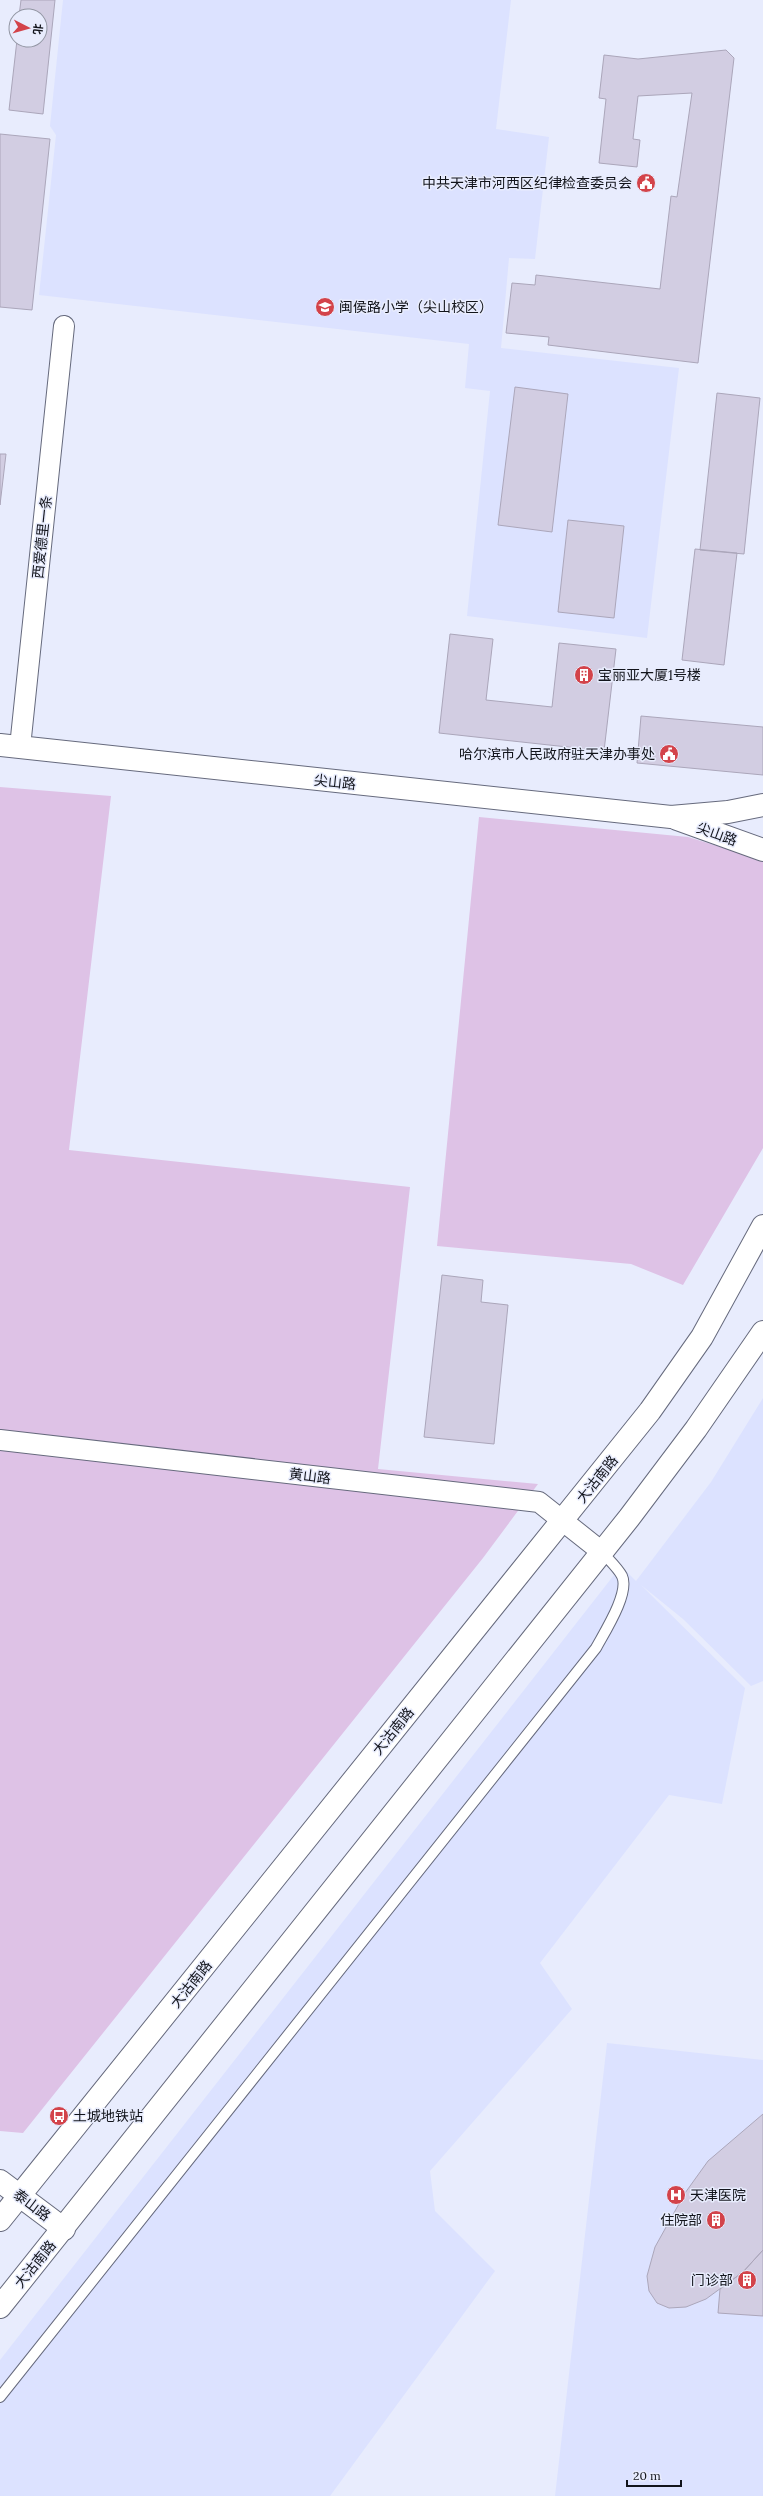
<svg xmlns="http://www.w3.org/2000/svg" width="763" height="2496" font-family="Lora,'Noto Sans SC',serif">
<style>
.built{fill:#dce2ff}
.green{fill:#dec2e6}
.building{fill:#d2cde2;stroke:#aba6ba}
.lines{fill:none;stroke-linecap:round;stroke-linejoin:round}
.service-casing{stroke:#666a7d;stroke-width:12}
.minor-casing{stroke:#666a7d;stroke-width:22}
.tertiary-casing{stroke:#666a7d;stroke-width:24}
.secondary-casing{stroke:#666a7d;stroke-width:24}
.primary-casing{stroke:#666a7d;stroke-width:24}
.service{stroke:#fff;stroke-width:10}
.minor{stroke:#fff;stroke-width:20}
.tertiary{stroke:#fff;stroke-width:22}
.secondary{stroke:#fff;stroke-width:22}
.primary{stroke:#fff;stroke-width:22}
.labels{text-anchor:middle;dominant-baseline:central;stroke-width:3;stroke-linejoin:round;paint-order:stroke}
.poi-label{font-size:14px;fill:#12141b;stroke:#e8ecfd;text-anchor:end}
.street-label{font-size:14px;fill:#12141b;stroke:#e8ecfd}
</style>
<rect width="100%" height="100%" fill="#e8ecfd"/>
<path class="built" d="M63,0H511L496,129L549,137L535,259L509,258L501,348L679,368L647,638L467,616L490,391L465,388L469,344L39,295L56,135L50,126Z
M763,1398V1681L751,1686L683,1619L641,1585L745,1688L722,1804L669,1795L540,1963L572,2009L430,2171L435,2211L495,2271L330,2496H0V2360L621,1566L636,1581L711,1482Z
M607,2043L763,2060V2496H555Z"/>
<path class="green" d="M0,787L111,796L69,1150L410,1187L378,1469L538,1484L483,1558L23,2133L0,2131Z
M479,817L688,837L763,860V1148L683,1285L631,1264L437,1246Z"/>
<path class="building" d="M21,0H55L43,114L9,110L17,40H40V16H19Z
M726,50L734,58L698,363L548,345L549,337L506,333L512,283L535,285L536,275L660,289L671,196L677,197L692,93L638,96L633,139L640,140L637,167L599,163L606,99L599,98L604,55L638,59Z
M0,134L50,139L32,310L0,307Z
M515,387L568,394L552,532L498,525Z
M717,393L760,398L744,554L700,550Z
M0,454H6L0,505Z
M568,520L624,526L614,618L558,612Z
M695,549L737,553L724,665L682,660Z
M450,634L493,639L486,700L552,707L559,643L616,649L604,751L439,733Z
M641,716L763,727V775L637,763Z
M442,1275L483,1280L481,1302L508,1305L494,1444L424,1437Z
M763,2114V2250L743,2272L706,2299L686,2307L669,2308L657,2303L649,2291L647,2276L655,2247L685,2193L708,2161Z
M763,2250V2316L718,2313L720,2289L743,2272Z"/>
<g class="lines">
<g class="service-casing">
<path id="service" d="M0,2397L596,1648C604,1633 630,1593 622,1576C618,1568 608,1559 602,1552"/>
</g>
<g class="minor-casing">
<path id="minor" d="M20,747L64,326
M0,1440L539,1502L602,1552"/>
</g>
<g class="tertiary-casing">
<path id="tertiary" d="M0,2181L64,2229"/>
</g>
<g class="secondary-casing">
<path id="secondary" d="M0,745L671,817L728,812L763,805
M677,819L763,850"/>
</g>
<g class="primary-casing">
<path id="primary" d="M0,2220L650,1411L702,1337L763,1226
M0,2307L629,1518L696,1429L763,1332"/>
</g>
<use href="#service" class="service"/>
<use href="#minor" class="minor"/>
<use href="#tertiary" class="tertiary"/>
<use href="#secondary" class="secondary"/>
<use href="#primary" class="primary"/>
</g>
<defs>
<g id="civic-disc" transform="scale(1)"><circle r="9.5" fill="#d3434a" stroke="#e8ecfd"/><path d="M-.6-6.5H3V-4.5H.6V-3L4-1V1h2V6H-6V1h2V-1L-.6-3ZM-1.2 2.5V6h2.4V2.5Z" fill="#fff"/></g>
<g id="school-disc" transform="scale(1)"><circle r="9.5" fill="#d3434a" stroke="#e8ecfd"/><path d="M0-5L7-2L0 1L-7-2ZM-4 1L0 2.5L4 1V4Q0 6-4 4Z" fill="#fff"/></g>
<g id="building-disc" transform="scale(1)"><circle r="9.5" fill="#d3434a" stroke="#e8ecfd"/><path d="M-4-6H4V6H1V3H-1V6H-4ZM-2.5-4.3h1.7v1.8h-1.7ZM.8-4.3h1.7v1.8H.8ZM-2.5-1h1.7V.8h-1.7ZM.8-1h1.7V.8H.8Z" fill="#fff"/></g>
<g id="bus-disc" transform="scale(1)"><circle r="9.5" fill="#d3434a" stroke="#e8ecfd"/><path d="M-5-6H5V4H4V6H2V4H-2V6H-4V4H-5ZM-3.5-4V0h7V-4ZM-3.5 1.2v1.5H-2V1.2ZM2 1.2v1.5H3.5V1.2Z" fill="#fff"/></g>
<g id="hospital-disc" transform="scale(1)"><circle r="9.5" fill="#d3434a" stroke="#e8ecfd"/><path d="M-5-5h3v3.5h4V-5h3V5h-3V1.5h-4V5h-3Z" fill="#fff"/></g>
</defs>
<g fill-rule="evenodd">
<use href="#civic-disc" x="646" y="183"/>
<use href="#school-disc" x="325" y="307"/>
<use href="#building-disc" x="584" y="675"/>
<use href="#civic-disc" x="669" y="754"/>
<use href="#bus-disc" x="59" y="2116"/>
<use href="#hospital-disc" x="676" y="2195"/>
<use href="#building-disc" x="716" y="2220"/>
<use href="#building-disc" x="747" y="2280"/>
</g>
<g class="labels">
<g class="poi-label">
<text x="632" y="183">中共天津市河西区纪律检查委员会</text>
<text x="339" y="307" text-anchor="start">闽侯路小学（尖山校区）</text>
<text x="598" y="675" text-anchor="start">宝丽亚大厦1号楼</text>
<text x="655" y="754">哈尔滨市人民政府驻天津办事处</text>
<text x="73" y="2116" text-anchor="start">土城地铁站</text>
<text x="690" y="2195" text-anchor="start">天津医院</text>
<text x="702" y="2220">住院部</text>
<text x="733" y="2280">门诊部</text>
</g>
<g class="street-label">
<text transform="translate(42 537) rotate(-84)">西爱德里一条</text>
<text transform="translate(335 782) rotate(6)">尖山路</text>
<text transform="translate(717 834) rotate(20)">尖山路</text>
<text transform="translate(310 1476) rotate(7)">黄山路</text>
<text transform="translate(597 1479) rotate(-51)">大沽南路</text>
<text transform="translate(393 1731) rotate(-51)">大沽南路</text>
<text transform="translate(191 1984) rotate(-51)">大沽南路</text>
<text transform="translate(32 2205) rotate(37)">泰山路</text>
<text transform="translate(35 2264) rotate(-51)">大沽南路</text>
</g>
</g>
<g transform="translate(28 28) rotate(96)"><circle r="19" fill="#e8ecfd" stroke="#9296a3"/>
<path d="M0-3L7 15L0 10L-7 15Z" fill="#d3434a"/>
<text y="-6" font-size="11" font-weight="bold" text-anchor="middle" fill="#12141b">北</text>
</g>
<path d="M627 2480v6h54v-6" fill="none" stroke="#12141b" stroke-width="2"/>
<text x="633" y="2480" font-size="12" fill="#12141b" stroke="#e8ecfd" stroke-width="3" paint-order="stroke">20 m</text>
</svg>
